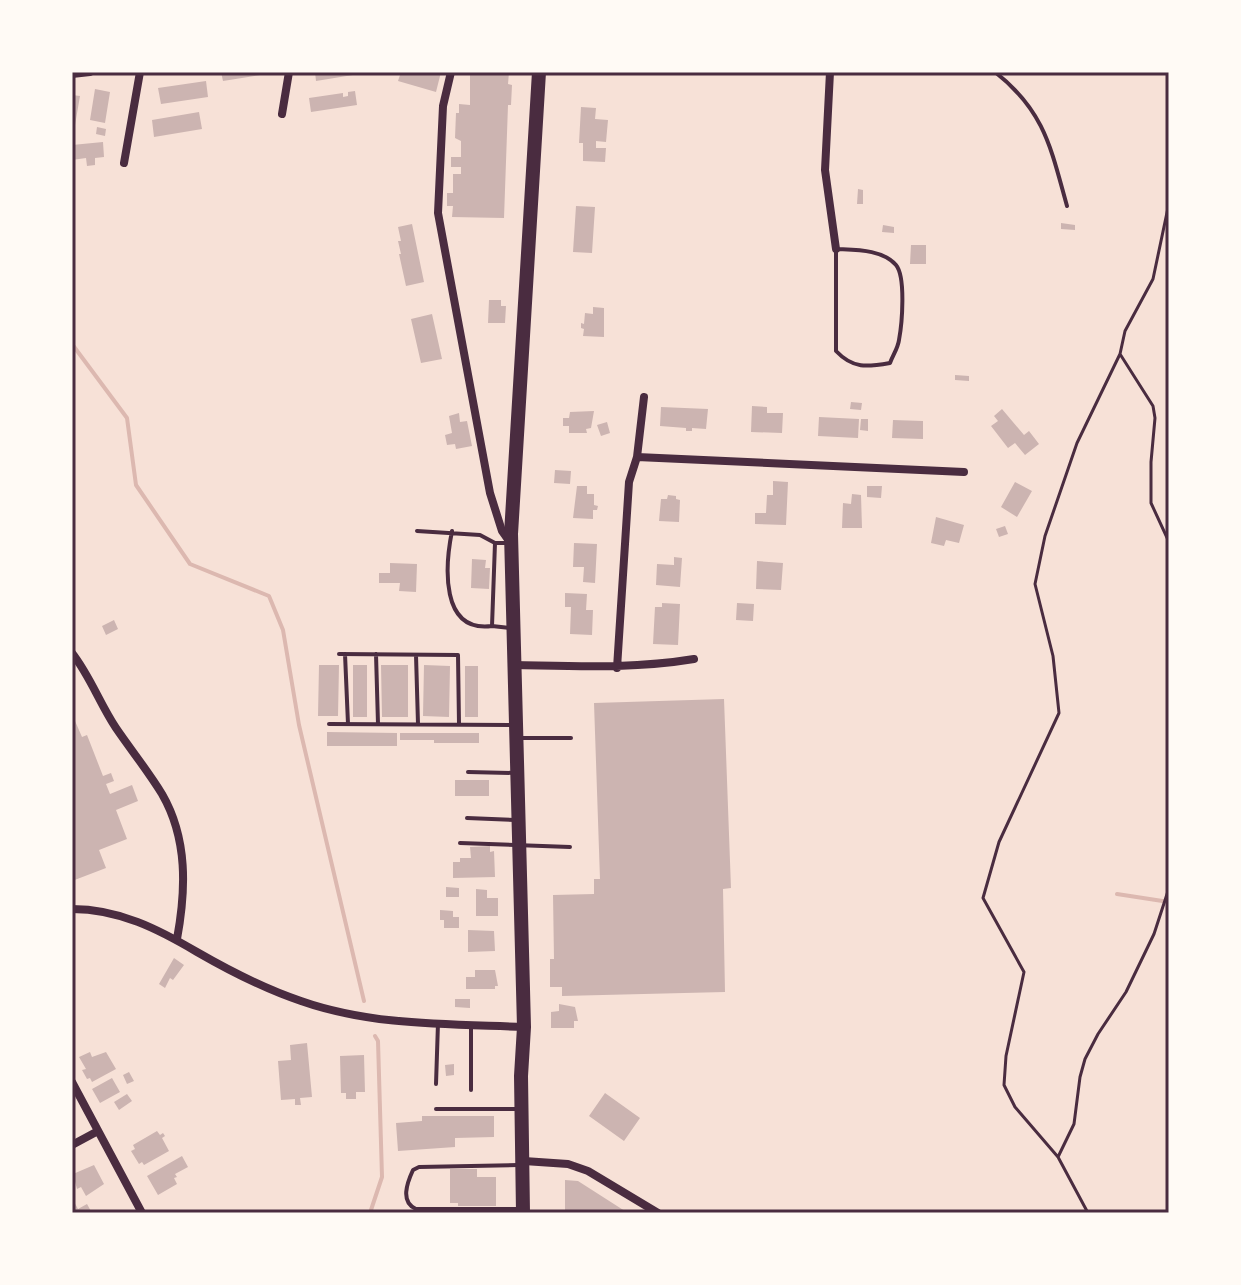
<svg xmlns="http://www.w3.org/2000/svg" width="1241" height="1285" font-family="Spectral,serif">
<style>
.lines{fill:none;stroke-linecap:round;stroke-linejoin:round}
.stream{stroke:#dcb8b0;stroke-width:4}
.building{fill:#ccb4b1}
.path{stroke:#4a2c40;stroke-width:3}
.service{stroke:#4a2c40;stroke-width:4}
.minor{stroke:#4a2c40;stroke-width:8}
.primary{stroke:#4a2c40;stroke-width:14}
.neatline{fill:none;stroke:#4a2c40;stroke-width:3}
</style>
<rect width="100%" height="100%" fill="#f7e1d7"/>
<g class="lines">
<path class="stream" d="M72,344L127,418L136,485L190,564L269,596L283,630L299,725L364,1001
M1117,894L1169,902
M370,1213L382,1177L378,1041L375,1036"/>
</g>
<path class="building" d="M221,72H266V74L223,81Z
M315,72H359V74L316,81Z
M401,72H441L436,92L398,81Z
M470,72H509L508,84L512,85L511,105H508L504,218L452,217L453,206H447V193H453V174H461V167H451V157H461V141L455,138L456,113H459V104L470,105Z
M206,81L208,97L161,104L158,88Z
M95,89L110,92L105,123L90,120Z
M355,91L357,105L311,112L309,98L343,93V97L348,96V92Z
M72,95L80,96L75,125H72Z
M581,107L596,108L595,119L608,120L606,142L596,141V148H606L605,162L583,161V143H579Z
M199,112L202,129L154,137L152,120Z
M97,127L106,129L105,136L96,134Z
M103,142L104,157L95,158V165L87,166L86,158L72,160V145Z
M858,189L863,190V204H857Z
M576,206L595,207L592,253L573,252Z
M1061,223L1075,225V230L1061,229Z
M412,224L424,282L406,286L399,254H401L398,241H401L398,227Z
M883,225L894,227V233L882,232Z
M911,245H926V264H910Z
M489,300H501V306H506L505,323H488Z
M593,307L604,308V337L583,336L584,329L581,328V323L584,324L585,313L593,314Z
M432,314L442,359L421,363L411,319Z
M955,375L969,376V381L955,380Z
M851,402L862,403L861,410L850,409Z
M752,406L767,407V413H783L782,433L751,432Z
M661,407L708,409L706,429L692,428V431H686V428L660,426Z
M1002,409L1024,435L1029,431L1039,444L1025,455L1015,443L1008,448L991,426L998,421L994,416Z
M594,411L591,428L586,429L587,433H569V426H563V418H569L570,412Z
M459,413L460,422L467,421L472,446L456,449L455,444L447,445L445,435L452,433L449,416Z
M819,417L859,419L858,438L818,436Z
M861,419H868V431L860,430Z
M893,420L923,421V439L892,438Z
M607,422L610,433L601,436L597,425Z
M555,470L571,471L570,484L554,483Z
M773,481L788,482L786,525L755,524V513H766L767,495H773Z
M1015,482L1032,491L1017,517L1001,507Z
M577,486H587V494H594V505L598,506L597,510H593V519L573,518Z
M867,486H882L881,498L867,497Z
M852,494L861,495L862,528H842L843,503L851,504Z
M668,495L676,496V499L680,500L679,522L659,521L661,499H667Z
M936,517L964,525L959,543L946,540L944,546L931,543Z
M1005,526L1008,534L999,537L996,529Z
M574,543L597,544L595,583L583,582L584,567H573Z
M674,557L682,558L680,587L656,585L657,564L674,565Z
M472,559L486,560L485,568H490L489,589L471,588Z
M757,561L783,563L781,590L756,589Z
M390,563L417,564L416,592L399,591L400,583H379V573H390Z
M565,593L587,594L586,610H593L592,635L570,634L571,607H565Z
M662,603L680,604L678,645L653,644L655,607H662Z
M737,603L754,604L753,621L736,620Z
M114,620L118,629L106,635L102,626Z
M319,665H339L338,716H318Z
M353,665H367V717H353Z
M381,665H408V717H382Z
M424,665L450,666L449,717L423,716Z
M465,666H478V717H465Z
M724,699L731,888L723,889L725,992L562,996V987H550V959H554L553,895L594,894V879H600L594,703Z
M75,721L82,737L87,735L103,776L111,773L114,781L106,784L110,794L132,785L138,801L116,810L127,839L99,850L106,868L72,881V722Z
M327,732L397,733V746H327Z
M400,733H479V743H434V740H400Z
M455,780H489V796H455Z
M490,846V852L494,851L495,877L453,878V862H460V858H471L470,847Z
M446,887L459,888V897H446Z
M476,889L487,890V898H498V916H476Z
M440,910L453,911V917H459V928H444V920H440Z
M468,930L494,931L495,951L468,952Z
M174,958L184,965L173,980L170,978L165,988L159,984Z
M475,970H495L498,986H495V989H466V977H475Z
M455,999H470V1008L455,1007Z
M559,1004L575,1007L578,1021H574V1028H551V1012L559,1011Z
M307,1043L312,1097L300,1098L301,1105H295V1099L281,1100L278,1061L291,1060L290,1045Z
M90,1052L92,1057L106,1052L116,1069L92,1082L90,1078L87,1079L82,1070L86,1069L79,1057Z
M364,1055L365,1092H356V1099H346V1093H341L340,1056Z
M454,1064V1075L446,1076L445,1065Z
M129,1072L134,1081L127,1084L123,1075Z
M112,1078L120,1092L100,1103L92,1089Z
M605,1093L640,1118L624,1141L589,1116Z
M127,1094L132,1101L119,1110L114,1102Z
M422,1116H494V1137L455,1138V1147L398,1151L396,1123L422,1121Z
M157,1131L160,1135L163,1133L165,1136L162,1138L169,1151L144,1165L142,1162L139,1164L131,1151L135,1149L133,1145Z
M182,1156L188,1167L175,1174L177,1177L174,1178L177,1184L158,1195L147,1176Z
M94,1165L104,1184L86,1196L81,1187L77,1189L73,1174Z
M450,1169H477V1177H496V1206H458V1203H450Z
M565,1180L578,1181L628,1213H565Z
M72,1198L78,1209L87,1204L92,1213H72Z"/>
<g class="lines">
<path class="path" d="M1120,354L1125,331L1153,279L1169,203
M1058,1157L1074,1124L1080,1077L1085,1059L1098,1034L1126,992L1154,934L1169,888
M1088,1213L1058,1157L1015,1107L1004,1085L1006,1056L1024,972L983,898L999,842L1059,713L1053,656L1035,584L1045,536L1077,443L1120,354L1153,406L1155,418L1151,462V503L1169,542"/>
<path class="service" d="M995,72C1045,111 1051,149 1067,206
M836,249C855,250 882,249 896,265C906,277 902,324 899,340C898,348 893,355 890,363C867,367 853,369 836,351Z
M417,531L480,535L495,543H509
M452,531C445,566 440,633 492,626
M495,543L492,626L511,628
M339,654L458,655L459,724
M345,654L348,724
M376,654L378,724
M416,655L418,724
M329,724L513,725
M519,738H571
M468,772L514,773
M467,818L516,820
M460,843L570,847
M436,1084L438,1023
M471,1090V1025
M436,1109H519
M518,1165L419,1167L413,1170C407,1183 400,1202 416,1209H521"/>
<path class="minor" d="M451,72L443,106L438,213L490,493L502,531L509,541
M830,72L825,170L836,249
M72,74L90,72
M282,114L289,72
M124,163L140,72
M637,457L964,472
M72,653C90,676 100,704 116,728C131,750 148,771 162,794C188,839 186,890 177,939
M514,665C575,666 634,669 694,659
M617,668L629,482L637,457L644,397
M72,909C119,909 158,929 197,952C230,971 265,989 301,1001C372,1026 450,1024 524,1027
M72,1082L142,1213
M72,1145L98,1131
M524,1161L568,1164L588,1171L658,1213"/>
<path class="primary" d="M523,1213L521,1076L524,1027L511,534L539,72"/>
</g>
<rect width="1241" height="1285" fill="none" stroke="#fffaf5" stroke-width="148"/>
<rect x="74" y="74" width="1093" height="1137" class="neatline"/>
</svg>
